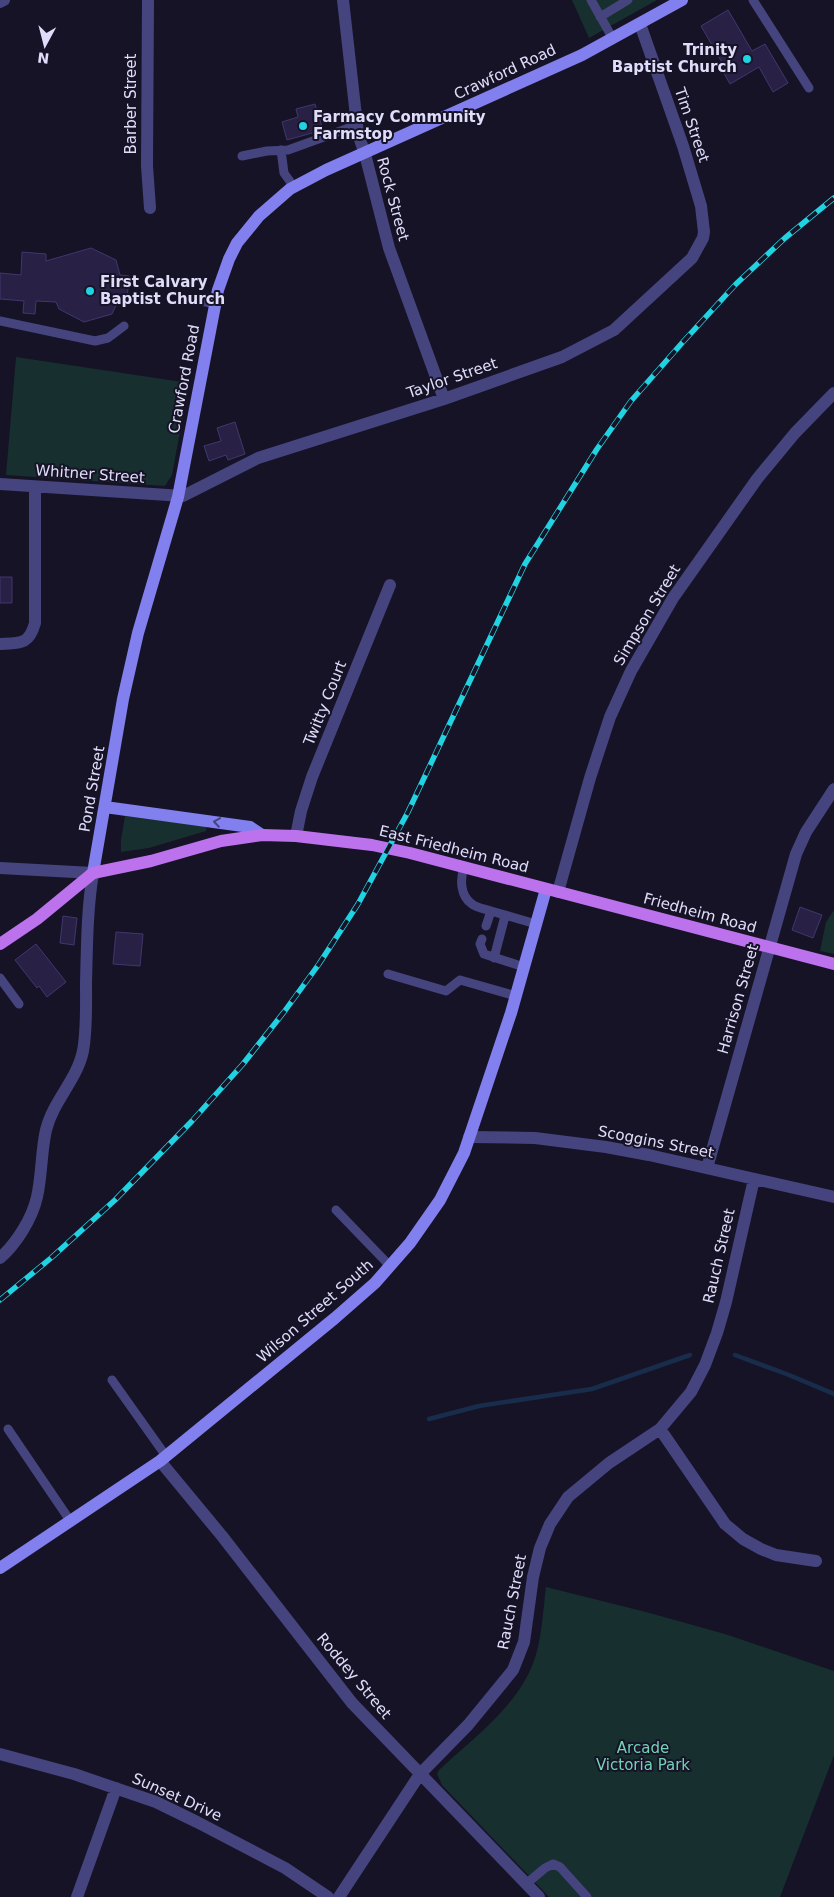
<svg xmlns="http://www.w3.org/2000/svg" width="834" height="1897" font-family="'DejaVu Sans',sans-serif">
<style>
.green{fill:#172f2e}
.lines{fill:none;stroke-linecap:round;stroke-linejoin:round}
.stream{stroke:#182d4b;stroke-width:4.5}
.building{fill:#282145;stroke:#40376e}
.lane{stroke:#45447f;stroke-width:9}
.street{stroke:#45447f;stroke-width:12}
.secondary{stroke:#8180ee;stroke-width:12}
.primary{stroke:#bc72ed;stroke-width:12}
.rail-casing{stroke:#21d3e2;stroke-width:5.5}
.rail{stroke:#161326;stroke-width:4;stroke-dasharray:11;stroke-linecap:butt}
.oneway{stroke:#464480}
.poi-dot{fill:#21d3e2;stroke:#161326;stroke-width:2}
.labels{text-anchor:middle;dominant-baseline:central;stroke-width:4;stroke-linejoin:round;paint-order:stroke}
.poi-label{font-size:15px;font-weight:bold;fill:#e0ddfb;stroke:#161326;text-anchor:start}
.street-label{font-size:15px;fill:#e0ddfb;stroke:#161326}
.park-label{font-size:15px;fill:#71d2b8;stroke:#161326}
</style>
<rect width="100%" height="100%" fill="#161326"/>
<path class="green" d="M572,0H657L589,38Z
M16,357L189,383L172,475L165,486L6,475Z
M125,816L207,826L206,831L149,848L121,852V840Z
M834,910V954L820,951L826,922Z
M546,1587L646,1612L725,1634L834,1671V1755L780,1897H549L442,1785L437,1774L439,1770C474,1737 519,1706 535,1658C542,1636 543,1610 546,1587Z"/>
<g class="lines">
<path class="stream" d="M735,1355L789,1375L834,1394
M429,1419L479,1406L592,1389L690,1355"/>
</g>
<path class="building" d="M728,10L752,51L765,44L788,83L773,92L759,67L730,84L721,68L724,66L701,26Z
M315,104L323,130L287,140L282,122L298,117L296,109Z
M91,248L116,260L120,275L129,276L127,300L119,299L112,314L84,322L59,309L56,302L36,301L35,314L23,313L24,301L0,299V273L21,275L22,252L46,254V261Z
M235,422L245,454L228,460L226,455L209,461L204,446L221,441L217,428Z
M0,577H12V603H0Z
M800,907L822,915L813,938L792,930Z
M63,916L77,918L74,945L60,943Z
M116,932L143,934L140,966L113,964Z
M36,944L66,982L47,997L39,986L37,988L15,960Z"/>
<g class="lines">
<path class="lane" d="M591,0L613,39
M753,0L809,88
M600,17L628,0
M281,150L284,173L294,187
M242,156L267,151L288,150L357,125
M197,300L215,304
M0,321L95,341L108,338L124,326
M464,867C460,879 460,896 472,904C477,908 485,909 491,911
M486,926L491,911L536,924
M482,939L480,944L484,954L524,967
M494,958L505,916
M388,974L446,991L460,980L516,996
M0,978L19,1004
M336,1210L390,1266
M112,1380L166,1456
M8,1429L71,1522
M526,1884L545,1868L553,1864L560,1867L587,1897"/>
<path class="street" d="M148,0L147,166L150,208
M343,0L358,134L365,154L389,248L444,399
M0,2L4,0
M0,484L183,496L258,458L444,399L562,357L614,330L692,258L703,238L704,232L701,206L683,146L640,24
M0,644C20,643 29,645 35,623V487
M296,836L301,811L312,777L390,585
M0,868L93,873C87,910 87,946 86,983C86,1005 87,1029 83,1051C77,1080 53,1101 46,1130C41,1152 42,1175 37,1197C32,1219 16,1244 0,1258
M558,892L590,778L610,717L631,671L673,598L757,479L795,433L834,393
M469,1137L535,1138L606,1147L649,1155L834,1197
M707,1168L796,854L806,832L834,789
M660,1429L725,1524L743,1539L761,1549L776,1555L816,1561
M160,1461L222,1536L352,1703L539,1897
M0,1754L74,1774L156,1802L197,1822L285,1868L328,1897
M77,1897L116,1788
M339,1897L420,1774L468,1725L513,1670L524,1642L533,1577L540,1548L550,1524L568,1497L609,1463L660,1429L691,1392L705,1365L717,1333L726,1302L754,1179"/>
<path class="secondary" d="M105,807L250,827L262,835
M93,873L123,699L138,633L178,497L218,290L229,259L237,243L259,216L290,189L326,170L582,55L682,0
M0,1568L160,1461L335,1318L375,1283L410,1243L440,1200L464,1153L511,1013L546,889"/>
<path class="primary" d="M0,944L37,919L93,873L151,861L221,841L262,835L296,836L372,845L410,853L834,964"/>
<g class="rail-casing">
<path id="rail" d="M0,1300L51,1258L115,1200L192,1121L243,1064L284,1012L319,964L358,904L408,812L525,564L597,449L631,401L682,343L736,284L785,238L834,198"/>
</g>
<use href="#rail" class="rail"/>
</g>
<defs><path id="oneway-chevron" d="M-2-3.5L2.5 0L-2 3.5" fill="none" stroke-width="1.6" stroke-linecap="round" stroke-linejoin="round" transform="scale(1.25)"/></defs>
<use class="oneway" href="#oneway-chevron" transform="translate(217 822) rotate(-172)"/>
<g class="poi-dot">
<circle cx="747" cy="59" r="5"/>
<circle cx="303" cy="126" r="5"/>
<circle cx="90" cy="291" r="5"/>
</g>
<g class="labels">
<g class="poi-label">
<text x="737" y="50" text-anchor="end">Trinity<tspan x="737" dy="17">Baptist Church</tspan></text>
<text x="313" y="117">Farmacy Community<tspan x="313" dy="17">Farmstop</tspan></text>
<text x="100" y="282">First Calvary<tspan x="100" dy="17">Baptist Church</tspan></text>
</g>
<g class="street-label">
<text transform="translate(505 72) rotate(-25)">Crawford Road</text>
<text transform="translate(131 104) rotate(-90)">Barber Street</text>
<text transform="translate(692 125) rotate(71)">Tim Street</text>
<text transform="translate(393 199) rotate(75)">Rock Street</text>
<text transform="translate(452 378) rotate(-19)">Taylor Street</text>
<text transform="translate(184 379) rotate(-79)">Crawford Road</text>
<text transform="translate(90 474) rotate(4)">Whitner Street</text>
<text transform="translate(647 615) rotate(-59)">Simpson Street</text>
<text transform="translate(325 703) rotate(-68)">Twitty Court</text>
<text transform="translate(92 789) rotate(-80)">Pond Street</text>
<text transform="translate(454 849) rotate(14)">East Friedheim Road</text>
<text transform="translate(700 913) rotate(15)">Friedheim Road</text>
<text transform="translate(738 999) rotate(-74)">Harrison Street</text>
<text transform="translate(656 1142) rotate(11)">Scoggins Street</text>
<text transform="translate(719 1256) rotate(-77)">Rauch Street</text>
<text transform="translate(315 1311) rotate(-41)">Wilson Street South</text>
<text transform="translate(512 1602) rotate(-79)">Rauch Street</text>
<text transform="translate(354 1676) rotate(50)">Roddey Street</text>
<text transform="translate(177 1797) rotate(24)">Sunset Drive</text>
</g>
<g class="park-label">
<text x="643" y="1748">Arcade<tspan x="643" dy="17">Victoria Park</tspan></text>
</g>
</g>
<g transform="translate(45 45) rotate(187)" stroke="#161326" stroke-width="4" paint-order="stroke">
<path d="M0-4L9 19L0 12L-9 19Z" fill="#e0ddfb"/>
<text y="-8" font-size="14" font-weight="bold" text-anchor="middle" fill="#e0ddfb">N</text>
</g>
</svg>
